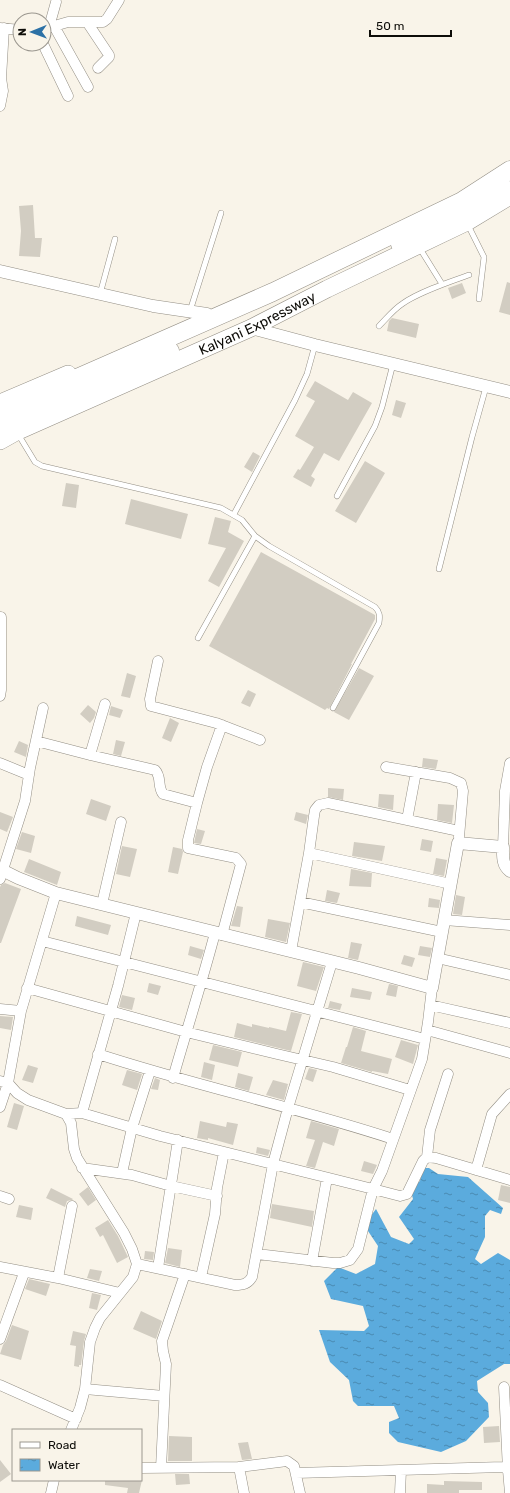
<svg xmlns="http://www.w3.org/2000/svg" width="510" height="1493" font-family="Rubik,sans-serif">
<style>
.water{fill:url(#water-ripples)}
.building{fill:#d2cdc2}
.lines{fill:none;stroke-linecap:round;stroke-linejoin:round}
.service-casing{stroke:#938e84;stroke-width:6}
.minor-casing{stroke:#938e84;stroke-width:11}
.tertiary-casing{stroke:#938e84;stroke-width:13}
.trunk-casing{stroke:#938e84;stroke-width:18}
.motorway-casing{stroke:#938e84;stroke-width:19}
.service{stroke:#fff;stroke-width:5}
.minor{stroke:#fff;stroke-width:10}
.tertiary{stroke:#fff;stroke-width:12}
.trunk{stroke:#fff;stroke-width:17}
.motorway{stroke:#fff;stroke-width:18}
.labels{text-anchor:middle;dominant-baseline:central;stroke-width:3;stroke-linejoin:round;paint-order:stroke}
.street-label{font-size:14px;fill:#0d0c08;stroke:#f9f4e9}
</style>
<defs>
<pattern id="water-ripples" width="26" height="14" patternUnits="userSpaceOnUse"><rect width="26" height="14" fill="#5babdd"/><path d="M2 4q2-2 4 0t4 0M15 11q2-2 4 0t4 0" fill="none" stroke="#4a8ab1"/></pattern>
</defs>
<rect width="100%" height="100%" fill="#f9f4e9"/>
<path class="water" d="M422,1168H429L438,1174L468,1177L503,1208L501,1214L490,1210L485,1216V1237L475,1259L481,1264L498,1253L510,1260V1364H504L477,1381L478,1392L488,1403L489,1417L466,1441L441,1452L398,1442L389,1433V1422L399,1418L394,1406H358L353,1401L349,1380L330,1362L319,1330L364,1331L369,1326L363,1306L331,1299L324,1281L338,1267L356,1274L375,1264L378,1246L364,1225L376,1209L391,1237L409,1244L414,1239L399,1217L413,1199L410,1188L420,1181Z"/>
<path class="building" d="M33,205L35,238H42L40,257L19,256L21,231L19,206Z
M507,282L510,283V315L499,312Z
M462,283L466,293L452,299L448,288Z
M392,318L419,324L416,338L387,331L389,321Z
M315,381L348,400L353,392L372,403L339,461L324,453L311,476L315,479L311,487L293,477L298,469L300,470L314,447L295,436L315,401L306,396Z
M396,400L406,403L401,418L392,415Z
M253,452L260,456L252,472L244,467Z
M365,461L385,473L356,523L335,511Z
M66,483L79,485L76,508L62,506Z
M131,499L188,514L181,539L125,524Z
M215,517L231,521L228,532L244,541L219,587L208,581L226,548L208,544Z
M261,552L375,615V619L351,664H352L329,709L327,708L325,710L209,646Z
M359,668L374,676L349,720L334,712Z
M127,673L136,676L130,698L121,696Z
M248,690L256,694L250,707L241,703Z
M88,705L96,712L94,718L90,723L80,714Z
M111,706L123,710L120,718L109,715Z
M170,718L179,723L171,742L162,738Z
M116,740L125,742L121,756L113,754Z
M19,741L28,745L26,757L14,752Z
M423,758L438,760L436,769L422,767Z
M328,788L344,789L343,800L328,797Z
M379,794L394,795L393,810L378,807Z
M91,799L111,806L106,821L86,814Z
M438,804L454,805L452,823L437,820Z
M0,812L13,817L7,832L0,829Z
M296,812L308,815L306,824L294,820Z
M197,829L205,831L201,844L194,843Z
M22,832L35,836L31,853L16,849Z
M422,839L433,841L431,852L420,850Z
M354,842L385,846L382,861L352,856Z
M122,846L137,849L130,877L116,874Z
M173,847L182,849L183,852L178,874L168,872Z
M436,858L447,860L444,876L433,874Z
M29,859L61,872L57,885L24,872Z
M351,869L372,873L371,887L349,886Z
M5,883L21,889L1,943H0V887L1,885Z
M327,890L340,893L337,903L325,901Z
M456,895L465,897L462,915L453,914Z
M429,898L440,900L439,908L428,907Z
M237,906L243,907L240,927L231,926Z
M77,916L111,925L108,935L75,926Z
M268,919L290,923L286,942L265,937Z
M351,942L362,944L358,960L348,958Z
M190,946L204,950L201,959L188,955Z
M420,946L432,948L430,957L418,955Z
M404,955L415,958L412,967L401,964Z
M303,962L324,967L316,991L297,986Z
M149,983L161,986L158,995L147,992Z
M389,984L398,986L396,997L386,995Z
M352,988L372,992L370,1000L350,997Z
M122,995L135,998L132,1010L119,1007Z
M330,1001L342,1004L340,1010L328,1008Z
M291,1012L302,1014L291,1051L234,1037L237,1023L252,1027V1024L269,1028V1027L286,1031Z
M0,1016L13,1017L11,1030L0,1028Z
M353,1027L366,1031L361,1051L392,1059L388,1074L372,1071V1072L341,1063L346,1047H347Z
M401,1040L418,1045L413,1064L395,1057Z
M213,1045L242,1052L238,1067L209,1060Z
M204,1062L215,1065L212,1080L201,1077Z
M28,1065L38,1068L33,1083L22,1080Z
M309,1068L317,1070L313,1082L305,1079Z
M127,1070L142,1074L137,1090L122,1085Z
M238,1073L253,1077L249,1091L235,1087Z
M155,1078L160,1080L158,1090L151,1089Z
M273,1080L288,1084L284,1100L266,1095Z
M14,1103L24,1106L17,1130L7,1127Z
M200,1121L226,1127L227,1122L238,1124L233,1145L208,1138V1140L197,1138Z
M311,1121L339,1129L334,1146L323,1142L315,1168L306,1166L315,1140L306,1138Z
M257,1147L270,1150L268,1156L256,1153Z
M364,1161L377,1165L373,1174L361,1171Z
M501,1185L510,1187V1203L498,1200Z
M88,1187L96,1200L88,1206L79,1194Z
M51,1188L73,1199L72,1200L67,1201L65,1207L46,1198Z
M272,1204L314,1211L312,1227L270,1218Z
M19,1205L33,1208L31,1220L16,1217Z
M108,1220L118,1236L128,1257L117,1263L103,1235L100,1237L95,1228Z
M168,1248L182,1250L180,1267L165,1263Z
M145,1251L154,1252L153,1260L144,1259Z
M90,1269L102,1271L99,1281L87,1278Z
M29,1279L50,1284L46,1296L25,1289Z
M92,1293L101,1295L97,1310L89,1308Z
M141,1311L162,1321L156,1339L133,1329Z
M12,1325L29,1331L21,1360L0,1354L3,1345L6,1341Z
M73,1331L86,1334L84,1341L81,1365H79V1367L74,1366L76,1346L70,1345Z
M499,1426L500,1442L484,1443L483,1427Z
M169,1436L192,1437V1461H168Z
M248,1442L252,1459L242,1460L238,1443Z
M0,1460L11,1474L0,1482Z
M175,1474H189L190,1484L176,1485Z
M105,1480H142L139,1493H127L128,1488L105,1485Z
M444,1481L482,1482V1490H459V1493H427V1484L444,1485Z"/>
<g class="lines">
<g class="service-casing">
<path id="service" d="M468,225L484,257L479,299
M419,247L442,284
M100,294L115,239
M190,311L221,213
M379,326C387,318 393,310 402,304C419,292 449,282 469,275
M18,434L35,462L42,466L221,508L242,520L255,536L269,546L375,607C380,612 380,616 379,623L333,708
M337,496L375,426L382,407L393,364
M234,514L295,400L307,374L315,345
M439,569L472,437L486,387
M198,638L255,536"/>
</g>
<g class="minor-casing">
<path id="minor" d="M87,22L109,55V57L98,68
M54,26L88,87
M49,27L56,2
M0,28L20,30
M44,29L68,22H103L107,19L119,0
M43,44L68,96
M0,106L3,91L1,78L4,28
M158,661L150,699L151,706L216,723L260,740
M0,696L1,690V617
M36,741L90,755L155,770C162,777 157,786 163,794L197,803L188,840V848L236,858L241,864L222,935
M90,755L105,704
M0,763L29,775
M386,767L450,778L461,783L463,791L459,837
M197,803L207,767L222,725
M407,820L416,772
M503,847L505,791L510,763
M309,853L451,884
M0,879L25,801L30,768L43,708
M300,902L442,932
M102,904L121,822
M444,920L510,925
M42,941L425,1039
M291,951L309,853L314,816L315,810L319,805L328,803L459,831
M437,958L510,975
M27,988L186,1032L277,1054L333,1067L410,1090
M430,1005L510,1023
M0,1009L21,1011L8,1083L17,1093L28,1100L66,1114L71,1123L74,1149L77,1158L124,1233L132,1249L137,1264L133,1277L100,1318L95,1328L90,1342L85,1389L80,1408L71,1430
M21,1011L56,893
M427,1030L510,1053
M98,1054C196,1086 296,1107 393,1139
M173,1078C187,1029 202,982 215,933
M0,1081L8,1083L0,1107
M82,1113L118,986L136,913
M66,1114L82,1113L160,1136L373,1189L382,1171L422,1059L428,1022L432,988
M427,1157L430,1130L448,1074
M82,1168L132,1175L171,1186L217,1196
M476,1170L492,1114L510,1094
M122,1173L132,1128L150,1071
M0,1196L9,1199
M72,1206L58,1278L120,1293
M257,1254L333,1263H340L350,1260L358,1249L373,1189L400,1196L407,1194L423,1161L427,1157L436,1158L510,1180
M312,1261L327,1178
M137,1264L235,1285C243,1285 248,1284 252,1277L273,1164L288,1108L332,962
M0,1267L58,1278
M158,1268L178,1140
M201,1277L215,1214L217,1188L224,1152
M0,1339L24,1273
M0,1385L76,1419
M504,1387L508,1470
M85,1389L164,1396
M239,1467L244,1493
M141,1468L239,1467L287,1461L294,1466L300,1493
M161,1468L166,1364L163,1351L162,1341L185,1274
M296,1473L503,1467L508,1470L510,1493
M51,1493L54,1480
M400,1493L401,1470"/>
</g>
<g class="tertiary-casing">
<path id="tertiary" d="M0,271L153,306L207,314
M251,328L315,345L510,392
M0,869L18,878L56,893L359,968L432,988L458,843L503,847C503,856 502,865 510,871"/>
</g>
<g class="trunk-casing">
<g id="trunk">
<path d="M0,403L68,374"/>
<path id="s1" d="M0,441L16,432L251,328L327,289L467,222L510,196"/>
</g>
</g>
<g class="motorway-casing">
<path id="motorway" d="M400,244L470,212L504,188
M0,417L77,378L273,292L462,201L510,170
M0,430L170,351"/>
</g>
<use href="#service" class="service"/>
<use href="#minor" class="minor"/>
<use href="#tertiary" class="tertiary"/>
<use href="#trunk" class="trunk"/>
<use href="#motorway" class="motorway"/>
</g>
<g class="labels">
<g class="street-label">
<text stroke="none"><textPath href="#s1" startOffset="283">Kalyani Expressway</textPath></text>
</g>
</g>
<rect x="12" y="1429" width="130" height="52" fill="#f9f4e9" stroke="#9b978f"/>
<rect x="20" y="1442" width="20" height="6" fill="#ffffff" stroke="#9b978f"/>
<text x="48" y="1449" font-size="12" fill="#0d0c08">Road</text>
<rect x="20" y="1459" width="20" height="12" fill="url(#water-ripples)" stroke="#9b978f"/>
<text x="48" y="1469" font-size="12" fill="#0d0c08">Water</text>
<g transform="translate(32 32) rotate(269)"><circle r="19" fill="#f9f4e9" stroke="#9b978f"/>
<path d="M0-3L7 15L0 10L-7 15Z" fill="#2c71a6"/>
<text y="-6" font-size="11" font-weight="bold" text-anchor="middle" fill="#0d0c08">N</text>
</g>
<path d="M370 30v6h81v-6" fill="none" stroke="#0d0c08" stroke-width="2"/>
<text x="376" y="30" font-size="12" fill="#0d0c08" stroke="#f9f4e9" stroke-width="3" paint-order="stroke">50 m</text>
</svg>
